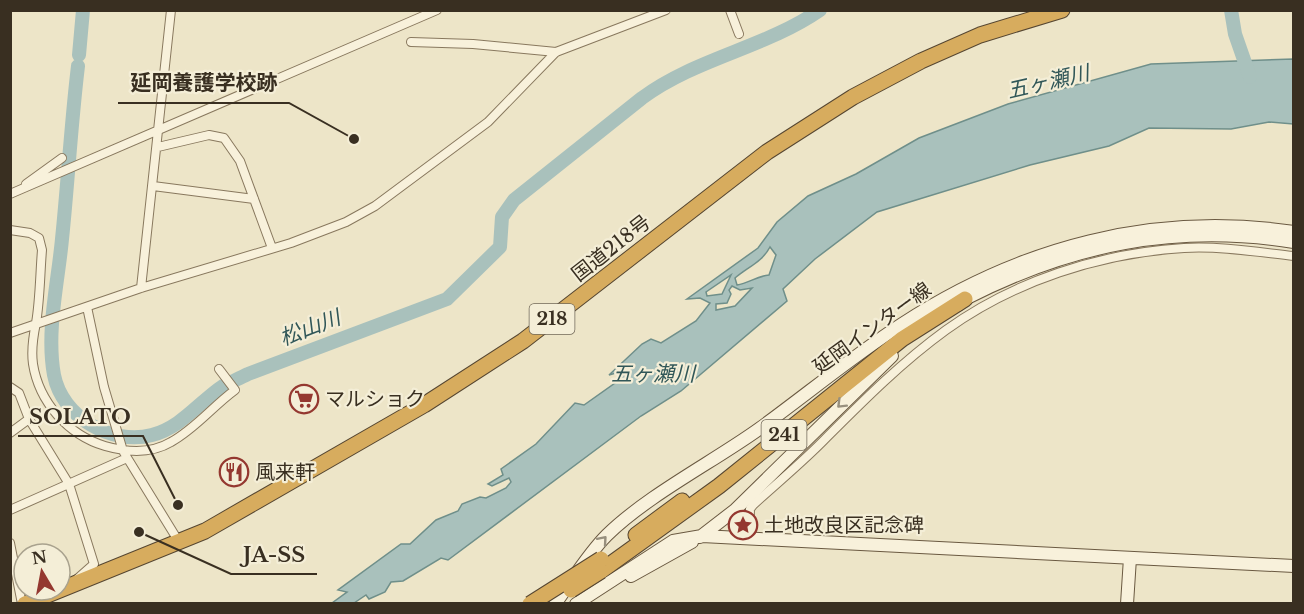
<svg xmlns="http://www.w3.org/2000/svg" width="1304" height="614" font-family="'Libre Baskerville','Noto Sans JP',serif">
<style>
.water{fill:#a9c1bc;stroke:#6f8f8a;stroke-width:1.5;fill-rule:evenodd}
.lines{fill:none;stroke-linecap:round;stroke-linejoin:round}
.river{stroke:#a9c1bc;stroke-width:14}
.street-casing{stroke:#88785e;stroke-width:10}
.secondary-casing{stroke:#6a5941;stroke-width:14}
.highway-casing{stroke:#564631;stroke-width:17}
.street{stroke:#f8f1db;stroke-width:8}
.secondary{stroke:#f8f1db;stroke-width:12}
.highway{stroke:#d7ac5e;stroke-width:15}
.highway-bridge-casing{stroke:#564631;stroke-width:17;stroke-linecap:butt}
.highway-bridge{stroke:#d7ac5e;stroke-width:15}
.oneway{stroke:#98907e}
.labels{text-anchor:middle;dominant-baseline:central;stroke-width:4.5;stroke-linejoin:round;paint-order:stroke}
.shield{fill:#f4eed7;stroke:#716858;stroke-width:1.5}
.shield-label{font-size:18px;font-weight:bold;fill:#392f21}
.street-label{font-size:20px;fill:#392f21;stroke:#f4eed7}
.poi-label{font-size:20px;fill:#392f21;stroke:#f4eed7;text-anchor:start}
.water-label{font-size:21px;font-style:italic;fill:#315758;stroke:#f4eed7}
.leader{fill:none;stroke:#392f21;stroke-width:2}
.callout-dot{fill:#392f21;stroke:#f4eed7;stroke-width:2}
.callout-label{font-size:21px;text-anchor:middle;font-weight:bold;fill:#392f21;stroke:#f4eed7;stroke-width:4.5;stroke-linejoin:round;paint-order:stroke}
</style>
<rect width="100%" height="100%" fill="#ede5c8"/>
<path class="water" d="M1293,59V124L1269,122L1231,129L1149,128L1109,146L1030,165L877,212L815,259L783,289L787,301L681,391L641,416L448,560L441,558L403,581L391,582L385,592L369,599L366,595L354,603H332L347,592L338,590L401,544H410L436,520L458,511L462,504L480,497L486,498L506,488L511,482L509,478L492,486L488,484L503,475L501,469L536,444L575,403L584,405L622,378L623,371L609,375L642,344L651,339L661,343L696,321L710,303L700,298L687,299L758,248L777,222L808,196L856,174L919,138L1008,104L1151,64ZM770,247L776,255L769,275C757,276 749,283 737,285L735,278C748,267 762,262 770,247ZM731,275L722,294L707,296L706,292ZM732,286L740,290L752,288L735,306L716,310V304L727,303L731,294L729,290Z"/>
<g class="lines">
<path class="river" d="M1231,10L1235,34L1250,77
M79,55L83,10
M78,66C71,124 68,181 62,239C58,283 46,331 54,375C62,417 112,446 152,435C182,427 199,402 223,386C231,382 240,378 248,374L447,299L500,247L502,217L514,200L642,98C696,58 765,48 820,10"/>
<g class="street-casing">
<path id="street" d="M730,10L739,34
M411,42L473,44L556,52
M158,147L209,135L224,138L240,161L272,248
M26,184L62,158
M153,186L254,199
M10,194L437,10
M10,230L30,233L39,238L42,250C40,274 40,300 36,323C33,337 31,350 33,364C39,402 68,435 105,446C126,452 151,454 171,442C195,429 213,406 235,390L219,369
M141,288L171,10
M87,307L104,387L123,451L179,542
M10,333L141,288L291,243L346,222L375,206L488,122L556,52L666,10
M10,387L19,393L29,419L10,433
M29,419L69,484L94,564L77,579
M10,510L127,458
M749,540L750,509L753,505C778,482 804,461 827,437C865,399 902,362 946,330C1014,281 1100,253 1184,248C1221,246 1257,252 1294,256
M10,543L22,604"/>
</g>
<g class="secondary-casing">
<path id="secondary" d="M958,305L965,299C1070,245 1176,223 1294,242
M700,537L735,510L892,356
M631,576L692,542
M555,604C572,581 587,555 607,535C648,495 713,462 759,429C807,394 853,356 902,324C1020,247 1154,211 1294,232
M576,604L673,541L702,536L1294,566
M1127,604L1130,558"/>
</g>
<g class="highway-casing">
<path id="highway" d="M636,535L682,501
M601,571L719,486L902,339L965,299
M25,604L205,531L424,405L523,341L767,152L853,97L921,61L980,35L1062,10"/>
</g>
<use href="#street" class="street"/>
<use href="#secondary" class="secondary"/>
<use href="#highway" class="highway"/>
<g class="highway-bridge-casing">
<path id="highway-bridge" d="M571,590L601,571
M530,604L601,559"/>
</g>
<use href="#highway-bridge" class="highway-bridge"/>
</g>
<defs><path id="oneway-chevron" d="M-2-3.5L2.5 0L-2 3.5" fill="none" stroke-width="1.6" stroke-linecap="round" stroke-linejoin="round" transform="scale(1.5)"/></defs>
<g class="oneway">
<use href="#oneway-chevron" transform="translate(841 404) rotate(135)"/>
<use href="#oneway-chevron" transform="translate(603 540) rotate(-49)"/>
</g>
<defs>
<g id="supermarket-ring" transform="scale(1.5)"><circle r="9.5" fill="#f4eed7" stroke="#943830" stroke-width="1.5"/><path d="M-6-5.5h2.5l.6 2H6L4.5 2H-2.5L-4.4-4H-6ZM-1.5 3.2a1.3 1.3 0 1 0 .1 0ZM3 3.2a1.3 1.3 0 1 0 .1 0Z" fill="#943830"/></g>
<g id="restaurant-ring" transform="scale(1.5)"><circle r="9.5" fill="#f4eed7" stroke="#943830" stroke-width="1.5"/><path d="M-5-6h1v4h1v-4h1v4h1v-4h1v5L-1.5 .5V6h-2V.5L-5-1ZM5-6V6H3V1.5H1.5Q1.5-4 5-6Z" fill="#943830"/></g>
<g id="sight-ring" transform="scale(1.5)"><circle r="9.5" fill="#f4eed7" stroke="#943830" stroke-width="1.5"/><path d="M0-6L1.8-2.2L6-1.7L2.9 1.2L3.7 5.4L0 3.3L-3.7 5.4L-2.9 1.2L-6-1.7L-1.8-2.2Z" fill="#943830"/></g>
</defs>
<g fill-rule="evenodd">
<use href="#supermarket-ring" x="304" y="399"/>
<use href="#restaurant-ring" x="234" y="472"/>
<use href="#sight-ring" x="743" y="525"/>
</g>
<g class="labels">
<g class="shield">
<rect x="529.5" y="304" width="45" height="30" rx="4.5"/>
<rect x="761.5" y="420" width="45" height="30" rx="4.5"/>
</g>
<g class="shield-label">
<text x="552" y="319">218</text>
<text x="784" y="435">241</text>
</g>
<g class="street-label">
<text transform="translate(611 248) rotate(-38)">国道218号</text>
<text transform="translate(872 328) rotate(-36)">延岡インター線</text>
</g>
<g class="poi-label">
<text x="325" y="399">マルショク</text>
<text x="255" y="472">風来軒</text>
<text x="764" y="525">土地改良区記念碑</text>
</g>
<g class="water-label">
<text transform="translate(1048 82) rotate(-13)">五ヶ瀬川</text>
<text transform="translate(310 328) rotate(-21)">松山川</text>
<text x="653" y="374">五ヶ瀬川</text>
</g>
</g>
<path class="leader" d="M354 139L289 103H118M178 505L143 436H18M139 532L231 574H317"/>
<g class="callout-dot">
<circle cx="354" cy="139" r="6"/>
<circle cx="178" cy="505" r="6"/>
<circle cx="139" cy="532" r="6"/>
</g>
<g class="callout-label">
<text x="204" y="90">延岡養護学校跡</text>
<text x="80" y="424">SOLATO</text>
<text x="274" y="562">JA-SS</text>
</g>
<rect width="1304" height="614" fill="none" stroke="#392f21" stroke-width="24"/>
<g transform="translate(42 572) rotate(350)"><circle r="28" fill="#f4eed7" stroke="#a9a28e" stroke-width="1.5"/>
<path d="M0-4.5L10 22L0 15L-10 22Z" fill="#943830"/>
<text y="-9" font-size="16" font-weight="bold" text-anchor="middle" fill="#392f21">N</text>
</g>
</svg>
